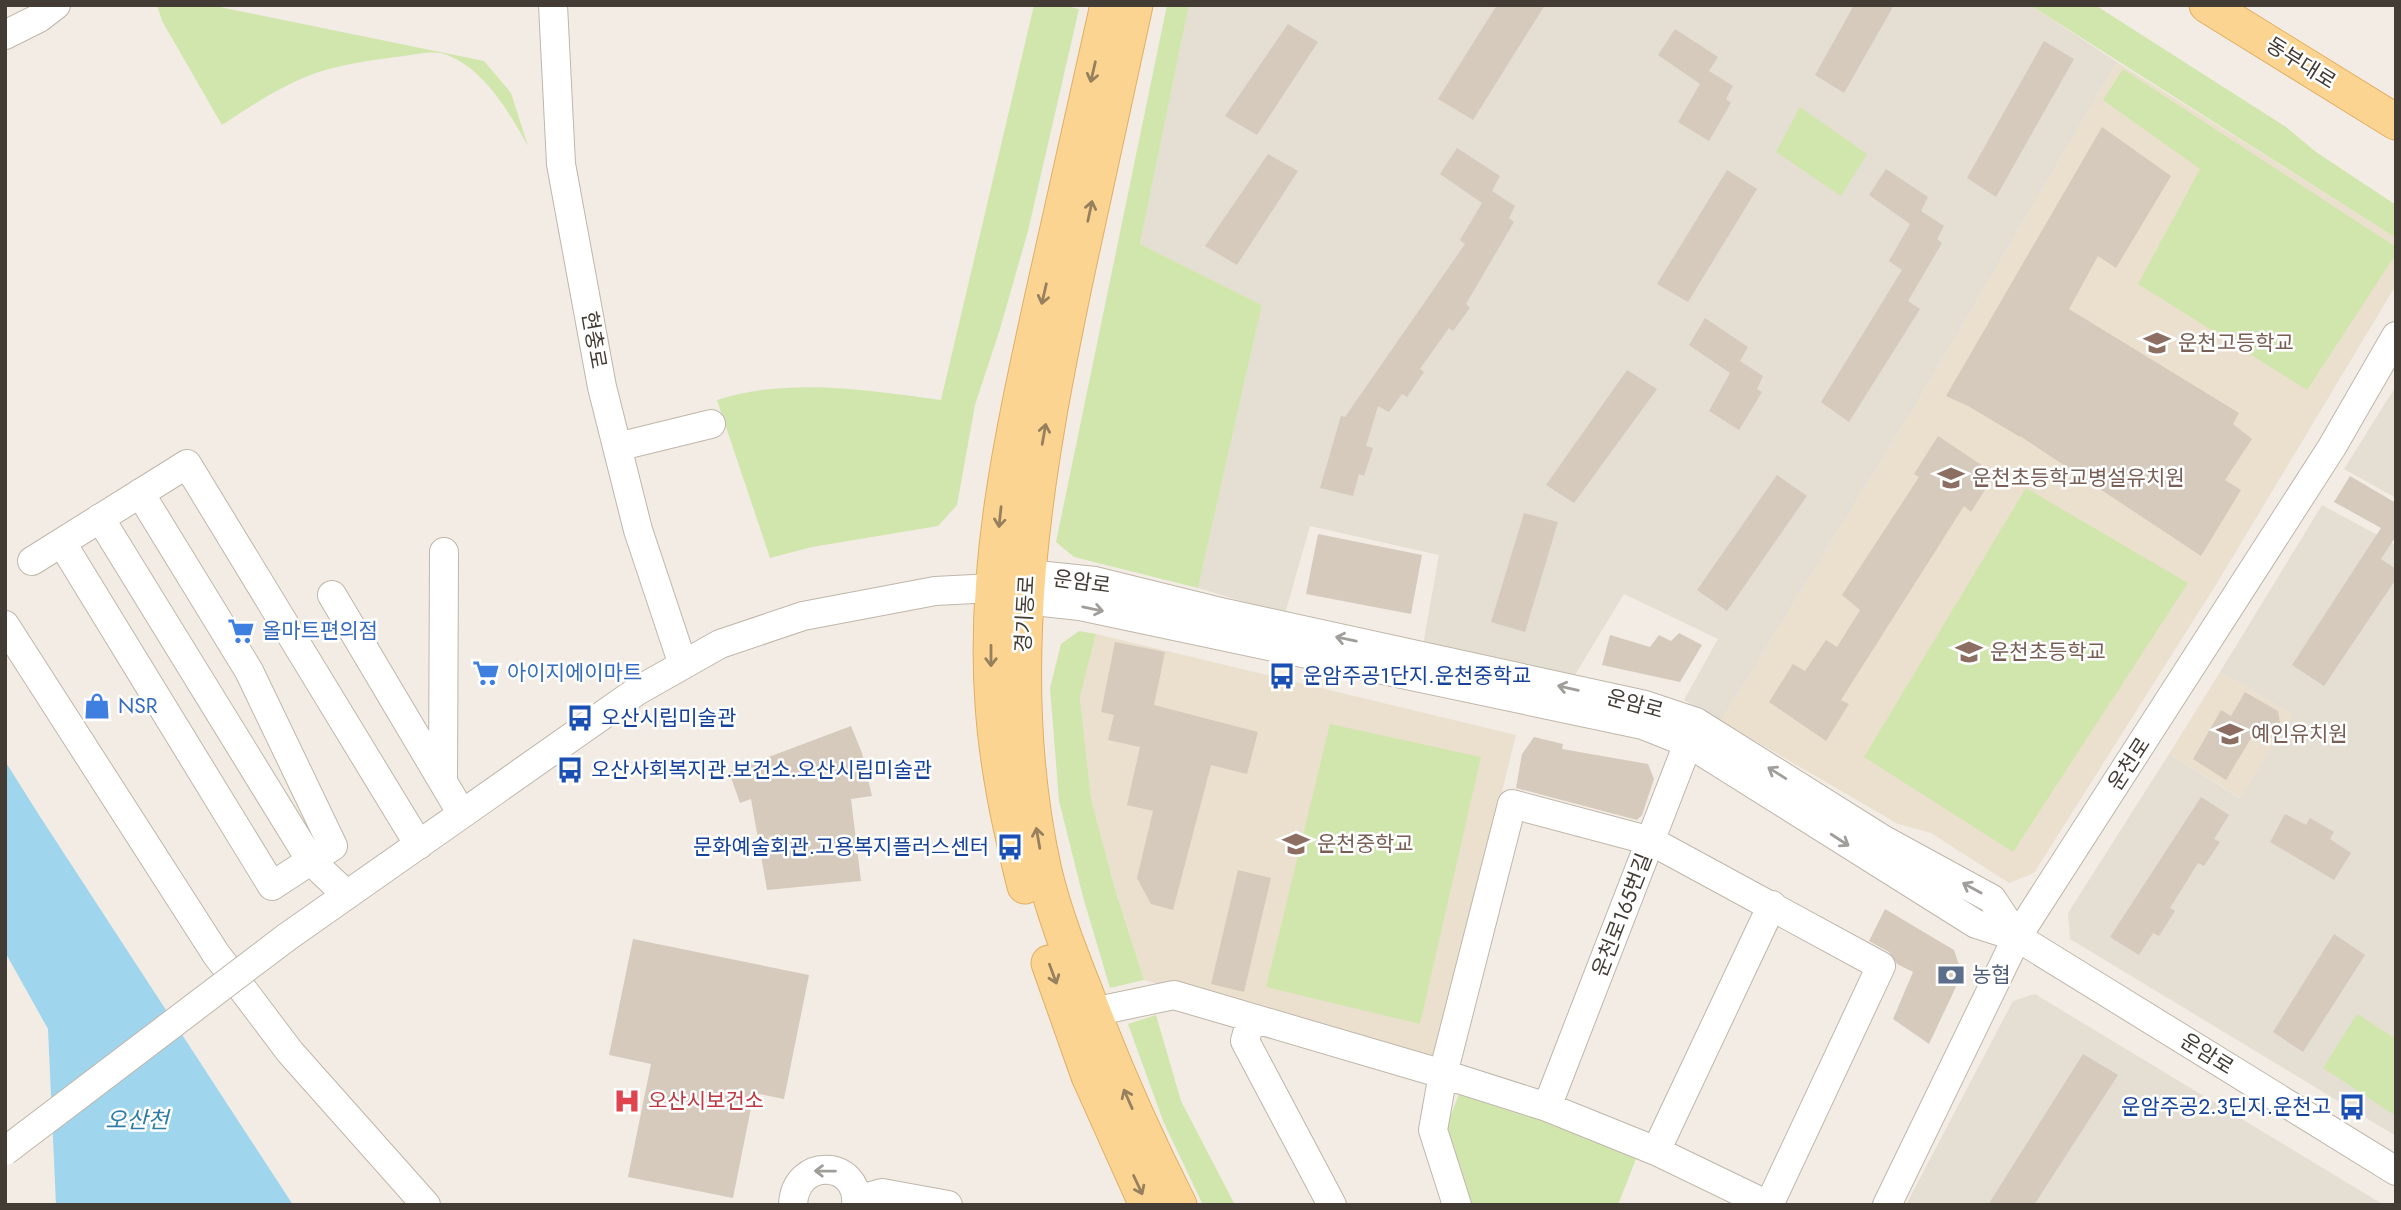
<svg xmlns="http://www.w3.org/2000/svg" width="2401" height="1210" font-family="Jost,'Noto Sans KR',sans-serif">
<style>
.residential{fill:#e5ded2}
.education{fill:#ebe0ce}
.green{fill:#d1e6ad}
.water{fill:#a0d5ee}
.building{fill:#d6cabd}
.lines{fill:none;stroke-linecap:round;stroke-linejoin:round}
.minor-casing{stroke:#c0b6aa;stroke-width:30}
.major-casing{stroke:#e1af63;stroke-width:37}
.minor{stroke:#fff;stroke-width:28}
.major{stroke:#fcd492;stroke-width:35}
.minor-bridge-casing{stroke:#c0b6aa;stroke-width:30;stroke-linecap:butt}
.minor-bridge{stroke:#fff;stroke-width:28}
.oneway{stroke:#96805e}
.oneway2{stroke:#a19e9a}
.labels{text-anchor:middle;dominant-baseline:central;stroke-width:5;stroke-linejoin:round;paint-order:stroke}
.street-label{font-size:21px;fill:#433c34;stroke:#fff}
.education-label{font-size:21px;fill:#785e54;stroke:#fff;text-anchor:start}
.shop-label{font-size:21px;fill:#366cbe;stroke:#fff;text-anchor:start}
.transit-label{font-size:21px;fill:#164399;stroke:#fff;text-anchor:start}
.service-label{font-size:21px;fill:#4e5e75;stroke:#fff;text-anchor:start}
.health-label{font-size:21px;fill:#be3a42;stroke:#fff;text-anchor:start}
.water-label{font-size:23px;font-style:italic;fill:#2e7da5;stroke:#fff}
</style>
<rect width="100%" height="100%" fill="#f2ece4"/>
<path class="residential" d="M1189,5H2030L2117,62L1918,401L1721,721L1684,700L1718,639L1624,594L1573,678L1423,645L1439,555L1310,526L1285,614L1198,588L1262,305L1140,244Z
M2396,386V498L2344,469Z
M2322,505L2394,544L2396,542V1136L2070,939L2068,913L2169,754L2240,798L2292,714L2220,672Z
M2035,994L2384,1205H1906L2013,1001Z"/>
<path class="education" d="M2117,62L2396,238V285L2217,583L2034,873L2009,883L1931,833L1898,824L1721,721L1918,401Z
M1096,634L1516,735L1437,1055L1430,1058L1144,980L1115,889L1091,800L1080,697Z
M2220,672L2292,714L2241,798L2169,754Z"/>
<path class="green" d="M157,5H210L484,61L511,93L528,146C509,112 485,70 447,55C434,50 419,54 405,56C378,59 342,64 316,73C282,85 251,106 222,125L162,21Z
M1034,5H1062L1079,9L1028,231L1000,329L975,405L957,505L938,526L812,547L770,558L717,400C789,377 867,390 941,400Z
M1167,5H1189L1140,244L1262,305L1198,588L1074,557L1056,542Z
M2030,5H2095L2286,127L2316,152L2396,205V238Z
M2123,69L2396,247V254L2307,390L2138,284L2200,169L2103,100Z
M1800,107L1867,154L1841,196L1776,152Z
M2026,488L2188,583L2013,852L1864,757Z
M1079,631L1096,634L1080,697L1091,799L1115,889L1144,980L1110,988L1083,897L1059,801L1050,688L1061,644Z
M1330,724L1481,757L1420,1024L1266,987Z
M2357,1014L2396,1039V1116L2323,1068Z
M1156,1015L1181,1101L1235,1205H1203L1163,1121L1128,1024Z
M1477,1089L1636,1159L1618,1205H1471L1445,1130L1459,1094Z"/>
<path class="water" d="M5,761L39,815L293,1205H56L48,1029L5,952Z"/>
<path class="building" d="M1497,5H1545L1473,120L1438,99Z
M1854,5H1894L1844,93L1815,75Z
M1288,24L1318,42L1257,135L1225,116Z
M1675,29L1718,57L1709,71L1733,86L1726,99L1731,103L1709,141L1678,122L1700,84L1658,55Z
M2044,41L2074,59L1996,197L1967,178Z
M2102,127L2171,176L2116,268L2098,256L2069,309L2239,413L2233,424L2252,439L2225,480L2241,490L2201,556L2020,436V437L1968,406L1946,396Z
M1457,148L1500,176L1492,191L1515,206L1509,218L1514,222L1466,304L1470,308L1453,331L1449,328L1420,369L1424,372L1407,397L1402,394L1389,412L1378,406L1366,446L1373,448L1364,476L1359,474L1353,496L1320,488L1341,416L1345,417L1465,244L1460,240L1482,203L1440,174Z
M1268,154L1298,171L1237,265L1205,246Z
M1886,169L1928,197L1921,211L1944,226L1937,239L1942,243L1908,301L1920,309L1849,422L1821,402L1902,270L1889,261L1910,224L1869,195Z
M1727,170L1757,189L1688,302L1657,284Z
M1705,318L1748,347L1740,361L1763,376L1757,389L1762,392L1739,430L1709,411L1730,373L1689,345Z
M1627,370L1657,389L1574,503L1546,485Z
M1938,436L1995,474L1971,512L1964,506L1841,700L1849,704L1826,741L1769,702L1793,664L1805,671L1826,640L1837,647L1860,610L1842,595L1919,477L1914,474Z
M1777,475L1807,496L1727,611L1697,590Z
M2350,476L2396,503V536L2381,559L2396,569V579L2324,686L2292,665L2381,528L2334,502Z
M1524,513L1558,522L1525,632L1491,622Z
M1318,534L1422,555L1411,614L1306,594Z
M1679,633L1702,645L1680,682L1602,665L1610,635L1650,647L1659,635L1671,641Z
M1115,642L1165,652L1154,705L1258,732L1247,774L1211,765L1173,910L1151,904L1137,878L1153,811L1127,805L1140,747L1108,740L1114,715L1101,712Z
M2245,692L2278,711L2280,723L2272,737L2256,730L2226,780L2193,759L2221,710L2231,716Z
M851,726L862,753L872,796L851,799L861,881L767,890L751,799L740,803L729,772Z
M1534,737L1563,744L1562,749L1648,764L1654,779L1642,815L1637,820L1516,788L1522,754Z
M2201,797L2229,815L2214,839L2220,842L2204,866L2198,863L2170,908L2175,911L2159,936L2153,933L2139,955L2110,937Z
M2285,814L2306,825L2310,818L2334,832L2330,839L2351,853L2334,880L2270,842Z
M1238,870L1271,878L1244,992L1211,984Z
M1885,909L1954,950L1962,974L1929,1044L1893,1019L1913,972L1897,964L1889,952L1869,941Z
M2334,934L2365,955L2303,1052L2273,1032Z
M633,939L809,975L784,1099L754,1093L733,1198L628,1177L651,1064L609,1055Z
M2083,1054L2118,1075L2034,1205H1988Z"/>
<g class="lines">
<g class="minor-casing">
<path id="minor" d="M553,5L561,164L602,387L638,530L683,665
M5,35L39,18L56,5
M617,447L711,424
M100,518L311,861L347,895
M62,543L272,886L333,846L249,671L140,493
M32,561L187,464L419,845
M1007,593L1025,600L1080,606L1643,725L1688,743L1976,924L2017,937L2396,1171
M332,595L462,814
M5,625L216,954L290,1052L426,1205
M443,782L444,552
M287,937L637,691L720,644L803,616L935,591L993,588L1027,574L1095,581L1225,613L1645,705L1696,722L1884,840L1992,899L2017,937
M1093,1012L1174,995L1443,1074L1547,1107L1656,1151L1768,1205
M1251,1018L1245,1041L1332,1205
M1547,1107L1694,728
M1656,1151L1772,905
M857,1200L882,1193L948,1205
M793,1205C795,1156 860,1160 856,1205
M1457,1205L1433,1130L1443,1074L1512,804L1651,841L1881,966L1769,1205
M1887,1205L2017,937L2332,447L2396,336"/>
</g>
<g class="major-casing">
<path id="major" d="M1135,5C1116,92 1097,180 1078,267C1036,465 999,670 1044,871C1054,913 1070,954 1086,994C1113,1066 1144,1136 1179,1205
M2207,5L2396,122
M1025,886C1010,826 997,766 993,704C983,567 1013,433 1042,300C1064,202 1086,104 1108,5
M1049,963L1089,1076L1147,1205"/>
</g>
<use href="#minor" class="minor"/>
<use href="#major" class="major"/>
<g class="minor-bridge-casing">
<path id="minor-bridge" d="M5,1151L287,937"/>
</g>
<use href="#minor-bridge" class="minor-bridge"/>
</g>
<defs><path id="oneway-shaft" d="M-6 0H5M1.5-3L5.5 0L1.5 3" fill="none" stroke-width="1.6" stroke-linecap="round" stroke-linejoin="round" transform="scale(1.75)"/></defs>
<g class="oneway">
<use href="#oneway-shaft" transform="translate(1093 72) rotate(103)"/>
<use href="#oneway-shaft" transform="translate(1090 211) rotate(-78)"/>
<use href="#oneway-shaft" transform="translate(1044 294) rotate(103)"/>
<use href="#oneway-shaft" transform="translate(1044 434) rotate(-80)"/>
<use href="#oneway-shaft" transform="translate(1000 517) rotate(96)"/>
<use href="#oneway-shaft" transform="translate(991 656) rotate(90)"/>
<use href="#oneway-shaft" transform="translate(1038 838) rotate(-100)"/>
<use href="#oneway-shaft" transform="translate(1053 974) rotate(70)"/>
<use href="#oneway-shaft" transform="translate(1128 1099) rotate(-114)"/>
<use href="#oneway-shaft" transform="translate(1138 1185) rotate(65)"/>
</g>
<g class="oneway2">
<use href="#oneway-shaft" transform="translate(1093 609) rotate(12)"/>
<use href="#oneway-shaft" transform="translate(1346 639) rotate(-168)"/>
<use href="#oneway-shaft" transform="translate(1568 688) rotate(-167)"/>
<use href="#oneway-shaft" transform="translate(1777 773) rotate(-148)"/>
<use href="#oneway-shaft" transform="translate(1840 840) rotate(33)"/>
<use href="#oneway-shaft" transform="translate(1972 888) rotate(-151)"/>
<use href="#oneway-shaft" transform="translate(825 1171) rotate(-179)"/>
</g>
<defs>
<g id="school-bare" transform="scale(2.1)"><path d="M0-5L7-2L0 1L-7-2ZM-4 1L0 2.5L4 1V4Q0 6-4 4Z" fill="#8d6e63" stroke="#fff" stroke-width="2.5" paint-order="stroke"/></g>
<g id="supermarket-bare" transform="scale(2.1)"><path d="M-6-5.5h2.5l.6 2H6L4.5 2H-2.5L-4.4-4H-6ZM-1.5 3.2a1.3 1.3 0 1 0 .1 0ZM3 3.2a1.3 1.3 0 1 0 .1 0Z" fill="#3f7fe0" stroke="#fff" stroke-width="2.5" paint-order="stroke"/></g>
<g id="bus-bare" transform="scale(2.1)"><path d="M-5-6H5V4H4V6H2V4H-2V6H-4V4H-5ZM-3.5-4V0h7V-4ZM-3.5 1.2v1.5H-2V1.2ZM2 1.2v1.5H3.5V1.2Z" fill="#1a4fb4" stroke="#fff" stroke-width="2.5" paint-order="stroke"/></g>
<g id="shop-bare" transform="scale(2.1)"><path d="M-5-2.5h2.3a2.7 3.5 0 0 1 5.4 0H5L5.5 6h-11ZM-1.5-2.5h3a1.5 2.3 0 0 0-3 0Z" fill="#3f7fe0" stroke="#fff" stroke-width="2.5" paint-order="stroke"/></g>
<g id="bank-bare" transform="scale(2.1)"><path d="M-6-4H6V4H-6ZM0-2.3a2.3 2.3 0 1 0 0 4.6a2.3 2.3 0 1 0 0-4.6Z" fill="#5c6f8a" stroke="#fff" stroke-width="2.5" paint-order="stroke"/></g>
<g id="hospital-bare" transform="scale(2.1)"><path d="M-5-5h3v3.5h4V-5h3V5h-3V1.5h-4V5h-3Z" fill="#e0444e" stroke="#fff" stroke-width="2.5" paint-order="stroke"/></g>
</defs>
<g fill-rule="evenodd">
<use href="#school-bare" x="2157" y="343"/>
<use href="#school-bare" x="1951" y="478"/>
<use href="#supermarket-bare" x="241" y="631"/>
<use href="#school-bare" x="1969" y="652"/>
<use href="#supermarket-bare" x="486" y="673"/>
<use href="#bus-bare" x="1282" y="676"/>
<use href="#shop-bare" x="97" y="706"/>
<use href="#bus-bare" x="580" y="718"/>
<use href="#school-bare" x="2230" y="734"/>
<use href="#bus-bare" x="570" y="770"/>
<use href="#school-bare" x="1296" y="844"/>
<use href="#bus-bare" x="1010" y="847"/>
<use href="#bank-bare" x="1951" y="975"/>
<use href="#hospital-bare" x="627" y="1101"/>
<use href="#bus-bare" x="2352" y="1107"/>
</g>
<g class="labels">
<g class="street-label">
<text transform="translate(2301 63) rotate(32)">동부대로</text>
<text transform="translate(594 340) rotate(80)">현충로</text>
<text transform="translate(1082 582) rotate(8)">운암로</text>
<text transform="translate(1025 614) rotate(-87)">경기동로</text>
<text transform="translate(1635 704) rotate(15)">운암로</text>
<text transform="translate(2129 764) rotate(-57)">운천로</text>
<text transform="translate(1622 915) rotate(-69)">운천로165번길</text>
<text transform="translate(2207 1054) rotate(32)">운암로</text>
</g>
<g class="education-label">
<text x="2178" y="343">운천고등학교</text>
<text x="1972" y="478">운천초등학교병설유치원</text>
<text x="1990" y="652">운천초등학교</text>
<text x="2251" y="734">예인유치원</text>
<text x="1317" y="844">운천중학교</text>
</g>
<g class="shop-label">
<text x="262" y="631">올마트편의점</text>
<text x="507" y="673">아이지에이마트</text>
<text x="118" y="706">NSR</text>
</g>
<g class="transit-label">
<text x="1303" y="676">운암주공1단지.운천중학교</text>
<text x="601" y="718">오산시립미술관</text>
<text x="591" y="770">오산사회복지관.보건소.오산시립미술관</text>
<text x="989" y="847" text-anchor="end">문화예술회관.고용복지플러스센터</text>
<text x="2331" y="1107" text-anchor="end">운암주공2.3딘지.운천고</text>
</g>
<g class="service-label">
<text x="1972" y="975">농협</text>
</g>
<g class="health-label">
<text x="648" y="1101">오산시보건소</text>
</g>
<g class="water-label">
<text x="137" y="1120">오산천</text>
</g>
</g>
<rect width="2401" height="1210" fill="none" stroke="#433c34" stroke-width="14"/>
</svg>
